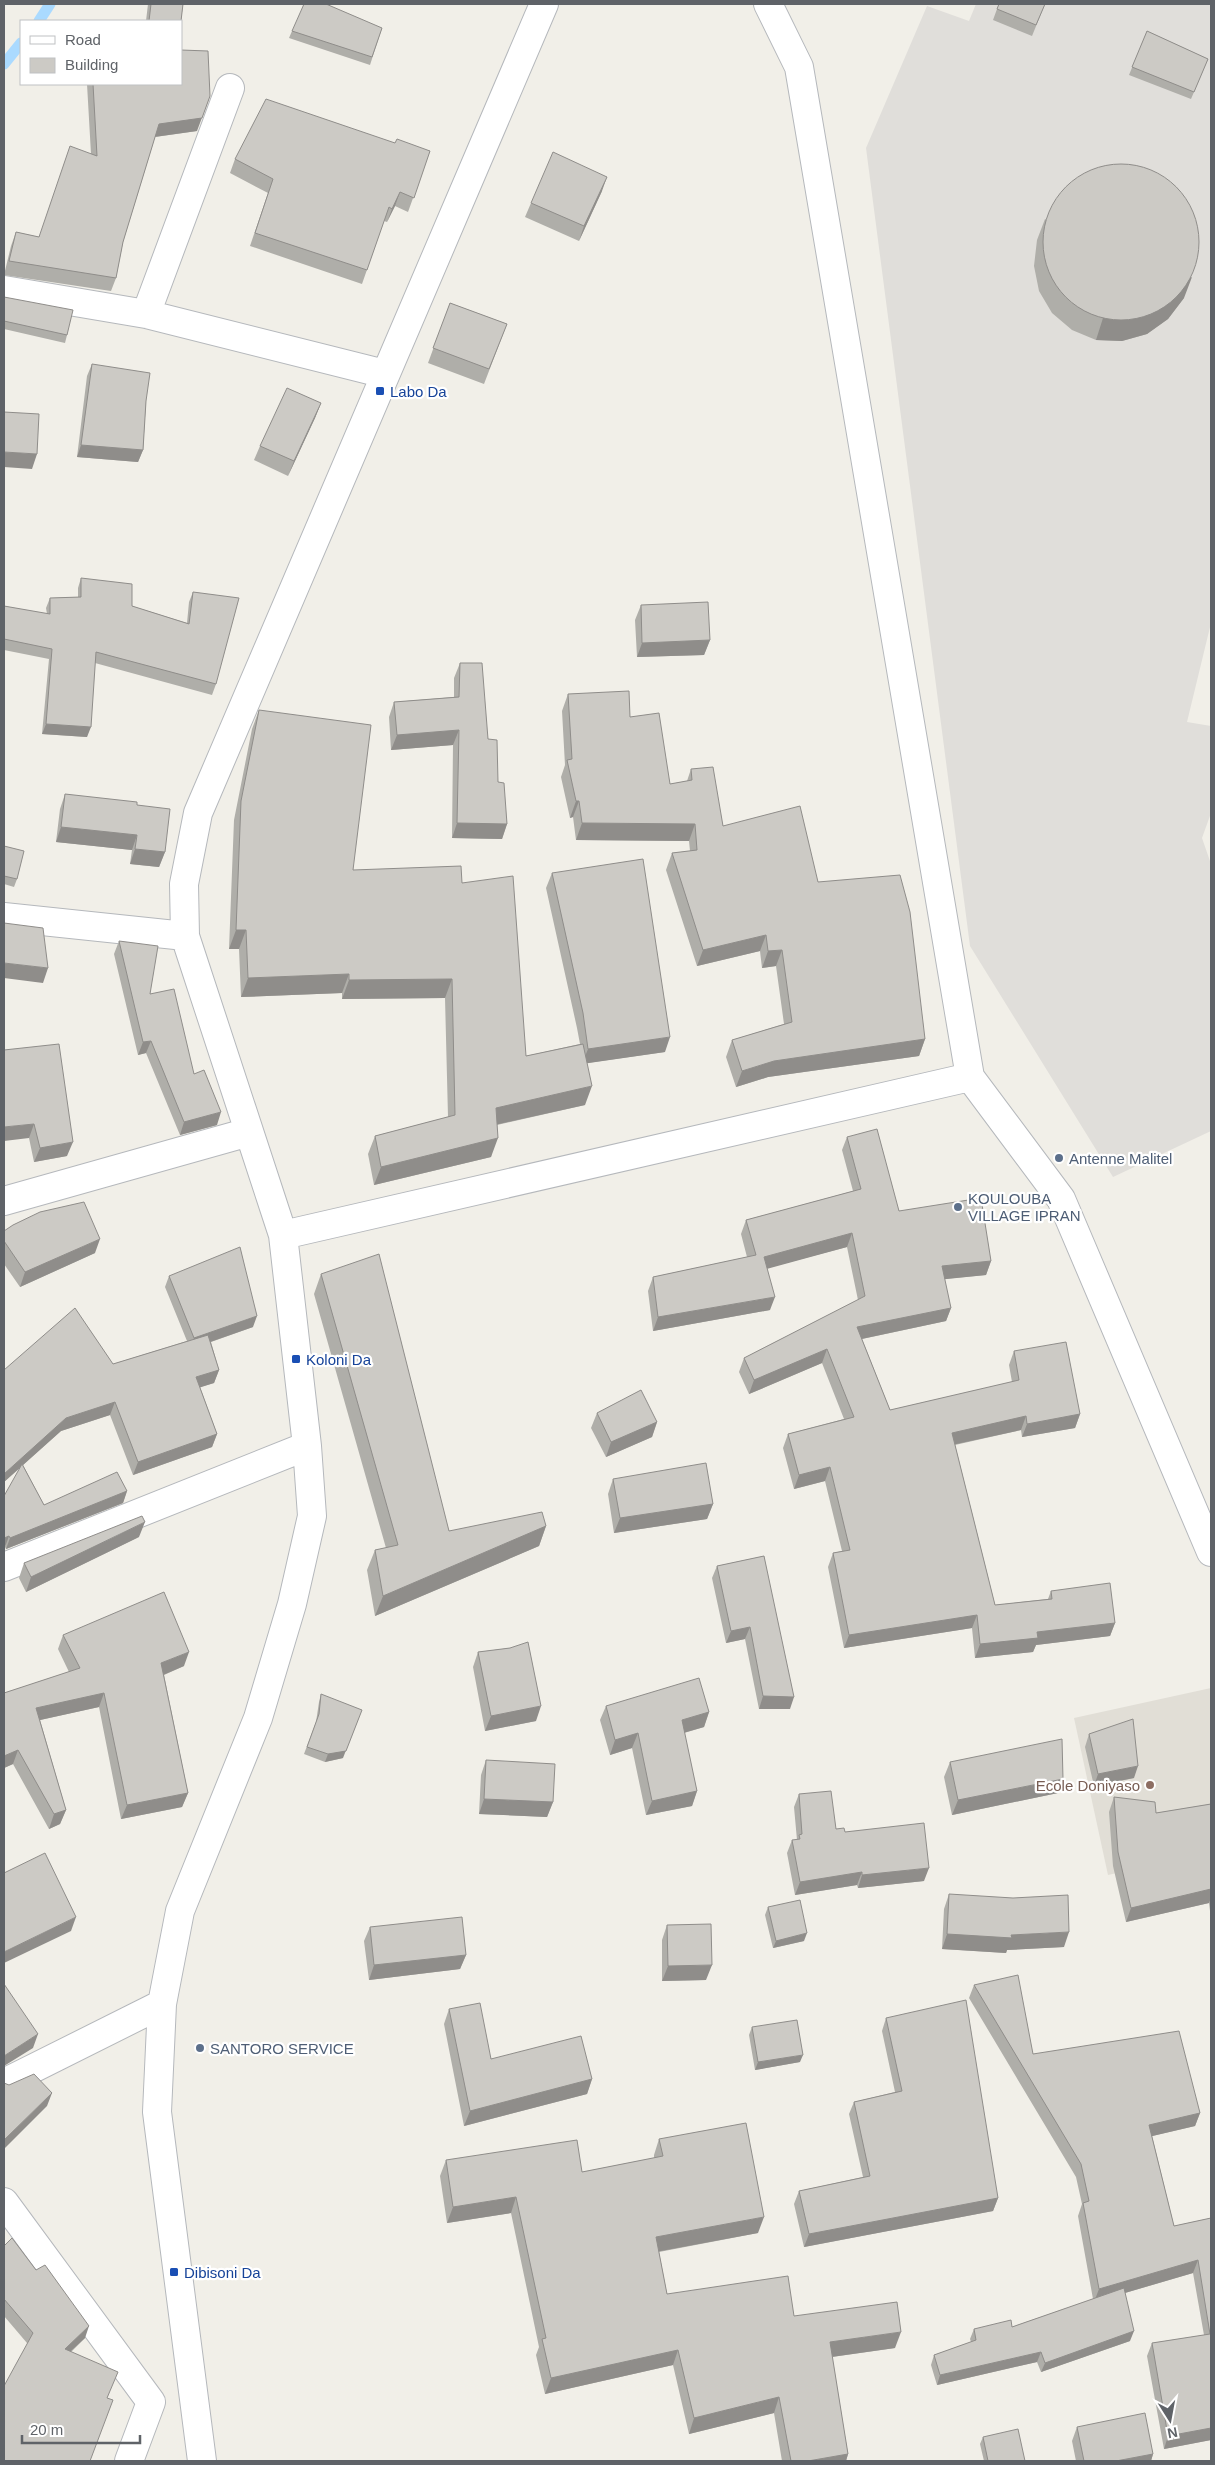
<svg xmlns="http://www.w3.org/2000/svg" width="1215" height="2465" font-family="Arial,sans-serif">
<style>
.industrial{fill:#e0deda}
.education{fill:#e1ded6}
.lines{fill:none;stroke-linecap:round;stroke-linejoin:round}
.stream{stroke:#aadaff;stroke-width:11}
.minor-casing{stroke:#b5b8bc;stroke-width:30}
.minor{stroke:#fff;stroke-width:28}
.wall{fill:#afaea9}
.shaded-wall{fill:#8f8d8a}
.building{fill:#cccac5;stroke:#8f8d8a}
.transit-dot{fill:#1a4fb4;stroke:#fff;stroke-width:2}
.service-dot{fill:#5c6f8a;stroke:#fff;stroke-width:2}
.education-dot{fill:#8d6e63;stroke:#fff;stroke-width:2}
.labels{text-anchor:middle;dominant-baseline:central;stroke-width:4.5;stroke-linejoin:round;paint-order:stroke}
.transit-label{font-size:15px;fill:#164399;stroke:#fff;text-anchor:start}
.service-label{font-size:15px;fill:#4e5e75;stroke:#fff;text-anchor:start}
.education-label{font-size:15px;fill:#785e54;stroke:#fff;text-anchor:end}
</style>
<rect width="100%" height="100%" fill="#f1efe8"/>
<path class="industrial" d="M976,4H1211V623L1187,722L1211,726V813L1202,838L1211,864V1131L1113,1177L970,946L866,148L927,6L969,21Z"/>
<path class="education" d="M1211,1688V1852L1108,1875L1074,1718Z"/>
<g class="lines">
<path class="stream" d="M39,21L50,4
M4,64L21,43"/>
<g class="minor-casing">
<path id="minor" d="M768,4L799,67L970,1077L1061,1199L1211,1552
M4,290L146,314L385,374
M146,314L230,88
M4,917L185,936
M4,1201L249,1132
M283,1235L970,1077
M4,1567L307,1446
M4,2083L162,2004
M4,2202L151,2402L129,2461
M202,2461L157,2112L162,2004L180,1911L258,1718L292,1604L312,1516L307,1446L283,1235L185,936L184,884L198,813L544,4"/>
</g>
<use href="#minor" class="minor"/>
</g>
<path class="wall" d="M148,4H183L181,21H146Z
M1045,4L1032,36L993,20L997,9Z
M382,28L370,65L289,38L292,31Z
M1147,31L1208,59L1191,99L1129,75Z
M87,84H181L197,131L155,137L123,242L116,278L111,291L4,275L11,246L16,232L39,237L91,154Z
M395,143L430,151L408,212L395,206L387,222L384,221L362,284L250,246L268,193L230,173L235,159Z
M602,191L579,241L525,217L531,203Z
M1045,219L1184,298L1168,319L1147,334L1122,341L1096,340L1072,330L1052,313L1039,291L1034,266L1037,240Z
M4,297L67,335L65,343L4,329Z
M450,303L507,324L484,384L428,363Z
M92,364L146,401L143,450L138,462L77,457L87,376Z
M321,403L315,418L288,476L254,460L260,446Z
M81,578L132,606L187,623L189,602L193,592L216,684L212,695L95,663L87,737L42,734L49,659L4,650V606L47,614L46,608L50,598L78,597V588Z
M641,605L710,640L704,655L637,657L635,620Z
M460,663L488,739L498,782L507,824L502,839L452,838L453,745L391,750L389,717L394,702L454,697V678Z
M568,694L630,717L670,784L687,781L691,769L723,826L818,882L925,1039L919,1056L768,1077L736,1087L726,1057L732,1040L784,1024L776,966L762,968L760,951L697,966L666,870L672,853L690,851L689,841L576,840L573,817L570,818L561,777L565,765L562,711Z
M259,710L353,870L462,883L526,1056L580,1044L577,1028L546,888L552,873L665,1052L587,1063L585,1105L497,1125L491,1157L374,1185L368,1154L375,1136L448,1117L445,998L342,999V993L241,997L239,949H229L234,820L252,729Z
M65,794L137,805L165,852L159,867L130,864L132,850L56,842L60,809Z
M4,846L17,879L14,887L4,884Z
M119,941L150,994L194,1074L217,1125L180,1135L146,1053L138,1055L114,954Z
M4,1050L67,1156L34,1162L29,1138Z
M847,1137L899,1211L991,1261L986,1275L944,1279L951,1308L946,1321L862,1339L890,1410L1012,1382L1009,1365L1014,1351L1080,1414L1075,1428L1022,1437L1021,1430L955,1445L995,1605L1048,1599L1051,1591L1115,1623L1110,1636L1036,1645L1033,1652L975,1658L972,1628L844,1648L828,1567L833,1553L842,1551L825,1481L794,1489L783,1448L788,1434L844,1419L822,1363L749,1394L739,1372L744,1358L858,1300L847,1247L767,1268L770,1310L653,1331L648,1291L653,1277L747,1257L741,1234L746,1220L853,1191L842,1150Z
M4,1231L95,1253L20,1287L4,1264Z
M321,1274L449,1531L546,1526L539,1546L375,1616L367,1570L375,1550L386,1548L314,1294Z
M169,1276L253,1327L211,1342L219,1370L214,1383L200,1387L217,1434L212,1447L133,1475L110,1415L61,1431L23,1465L44,1505L127,1491L123,1503L6,1549L5,1547L21,1467L4,1482V1370L113,1364L187,1341L165,1287Z
M597,1413L657,1422L652,1437L606,1457L591,1428Z
M613,1479L713,1504L707,1519L614,1533L608,1494Z
M139,1537L26,1592L19,1578L24,1563Z
M764,1556L790,1709H759L745,1639L726,1643L712,1578L717,1566Z
M63,1635L184,1666L164,1675L188,1793L182,1807L121,1819L99,1707L40,1720L66,1810L60,1824L49,1829L13,1764L4,1768V1693L69,1672L58,1649Z
M510,1648L536,1721L485,1731L473,1667L478,1652Z
M321,1694L343,1758L325,1762L304,1754L316,1722L319,1702Z
M606,1706L709,1712L704,1727L684,1733L697,1791L692,1806L646,1815L632,1748L610,1755L600,1720Z
M1089,1734L1134,1778L1094,1786L1085,1747Z
M486,1760L553,1802L547,1817L479,1814L481,1775Z
M950,1762L1058,1793L952,1815L944,1777Z
M799,1794L836,1829L845,1832L924,1881L858,1888L857,1885L795,1895L787,1853L792,1840H797L794,1807Z
M1114,1797L1156,1813L1211,1804V1911H1210L1209,1903L1126,1922L1113,1866L1109,1812Z
M949,1894L1064,1947L1007,1950L1006,1953L942,1949L944,1909Z
M768,1907L804,1941L773,1948L765,1915Z
M667,1925L706,1980L662,1981V1940Z
M370,1927L466,1955L460,1969L369,1980L364,1941Z
M974,1985L1033,2054L1200,2113L1195,2126L1152,2136L1174,2226L1211,2218V2440L1164,2449L1147,2356L1152,2343L1204,2335L1193,2273L1125,2293L1130,2341L1041,2372L1037,2362L937,2385L931,2365L934,2355L971,2342L970,2339L974,2329L1012,2327L1093,2299L1078,2216L1082,2204L1076,2177L969,1998Z
M449,2009L491,2059L592,2079L587,2094L464,2126L444,2024Z
M886,2018L998,2198L993,2211L804,2247L794,2204L799,2191L863,2177L849,2114L854,2102L895,2092L882,2031Z
M752,2027L800,2062L755,2070L749,2035Z
M659,2139L758,2233L659,2252L667,2294L794,2316L895,2348L832,2357L848,2454L846,2461H782L774,2413L689,2434L673,2365L545,2394L536,2355L539,2347L511,2213L447,2223L440,2176L446,2160L582,2172L654,2158V2155Z
M4,2246L85,2338L71,2352L113,2384L27,2343L4,2316Z
M1077,2427L1153,2454L1151,2461H1076L1072,2441Z
M983,2437L1025,2461H984L980,2444Z"/>
<path class="shaded-wall" d="M210,96L197,131L154,137L159,124Z
M607,177L602,191L579,241L584,226Z
M400,192L395,206L387,222L392,209Z
M1192,277L1184,298L1168,319L1147,334L1122,341L1096,340L1103,318Z
M321,403L315,418L288,476L294,461Z
M81,445L143,450L138,462L77,457Z
M4,452L37,454L32,469L4,467Z
M710,640L704,655L637,657L642,643Z
M46,724L91,727L87,737L42,734Z
M459,730L453,745L391,750L397,735Z
M576,801H579L573,817L570,818Z
M457,823L507,824L502,839L452,838Z
M582,823L695,824L689,841L576,840Z
M61,827L137,835L132,850L56,842Z
M135,849L165,852L159,867L130,864Z
M236,930H246L239,949H229Z
M766,935L760,951L697,966L703,950Z
M782,950L776,966L762,968L768,951Z
M4,963L48,968L43,983L4,978Z
M349,974L342,993L241,997L248,978Z
M452,979L445,998L342,999L349,980Z
M670,1037L665,1052L582,1064L588,1049Z
M925,1039L919,1056L768,1077L736,1087L742,1071L774,1061Z
M151,1041L146,1053L138,1055L143,1042Z
M592,1086L585,1105L490,1126L496,1108Z
M221,1112L217,1125L180,1135L184,1122Z
M34,1124L29,1138L4,1141V1127Z
M498,1138L491,1157L374,1185L381,1167Z
M73,1142L67,1156L34,1162L40,1148Z
M852,1233L847,1247L759,1271L764,1257Z
M100,1239L95,1253L20,1287L25,1272Z
M991,1261L986,1275L937,1280L942,1266Z
M775,1297L770,1310L653,1331L658,1317Z
M951,1308L946,1321L852,1341L857,1327Z
M257,1316L253,1327L190,1349L194,1338Z
M827,1349L822,1363L749,1394L754,1380Z
M219,1370L214,1383L192,1390L196,1377Z
M115,1402L110,1415L61,1431L4,1482V1474L66,1418Z
M1080,1414L1075,1428L1022,1437L1027,1424Z
M1026,1416L1021,1430L947,1446L952,1433Z
M657,1422L652,1437L606,1457L611,1442Z
M217,1434L212,1447L133,1475L138,1462Z
M830,1467L825,1481L794,1489L799,1475Z
M127,1491L123,1503L6,1549L10,1538Z
M713,1504L707,1519L614,1533L620,1518Z
M145,1522L139,1537L26,1592L31,1577Z
M546,1526L539,1546L375,1616L383,1596Z
M9,1536L5,1547H4V1538Z
M977,1615L972,1628L844,1648L849,1635Z
M1115,1623L1110,1636L1036,1645L1033,1652L975,1658L980,1644L1037,1632Z
M750,1627L745,1639L726,1643L731,1631Z
M189,1652L184,1666L156,1678L161,1663Z
M104,1693L99,1707L31,1722L36,1708Z
M763,1696L794,1697L790,1709H759Z
M541,1706L536,1721L485,1731L491,1716Z
M709,1712L704,1727L676,1735L682,1720Z
M359,1717L343,1758L325,1762L328,1754Z
M638,1733L632,1748L610,1755L615,1740Z
M18,1750L13,1764L4,1768V1756Z
M1138,1766L1134,1778L1094,1786L1098,1774Z
M1063,1779L1058,1793L952,1815L958,1800Z
M697,1791L692,1806L646,1815L652,1801Z
M188,1793L182,1807L121,1819L127,1805Z
M484,1799L553,1802L547,1817L479,1814Z
M66,1810L60,1824L49,1829L54,1814Z
M929,1868L924,1881L858,1888L862,1875Z
M862,1872L857,1885L795,1895L800,1882Z
M1211,1889V1898L1209,1903L1126,1922L1131,1908Z
M76,1917L71,1931L4,1963V1952Z
M1069,1932L1064,1947L1007,1950L1006,1953L942,1949L947,1934L1011,1935Z
M807,1933L804,1941L773,1948L776,1941Z
M466,1955L460,1969L369,1980L374,1965Z
M712,1965L706,1980L662,1981L668,1966Z
M38,2034L33,2048L4,2066V2056Z
M803,2055L800,2062L755,2070L758,2062Z
M592,2079L587,2094L464,2126L470,2111Z
M52,2093L47,2106L4,2149V2140Z
M1200,2113L1195,2126L1144,2138L1149,2125Z
M516,2197L511,2213L447,2223L453,2207Z
M998,2198L993,2211L804,2247L809,2234Z
M764,2217L758,2233L650,2253L656,2237Z
M1198,2260L1193,2273L1094,2302L1099,2289Z
M89,2326L85,2338L60,2361L65,2349Z
M1134,2331L1130,2341L1041,2372L1045,2363Z
M901,2332L895,2348L824,2358L830,2342Z
M678,2350L673,2365L545,2394L551,2378Z
M1041,2352L1037,2362L937,2385L940,2375Z
M779,2397L774,2413L689,2434L694,2418Z
M1211,2428V2440L1164,2449L1168,2436Z
M848,2454L846,2461H808Z
M1153,2454L1151,2461H1116Z"/>
<path class="building" d="M151,4H183L181,21H149Z
M304,4H326L382,28L372,57L292,31Z
M999,4H1045L1036,25L997,9Z
M1147,31L1208,59L1194,92L1132,67Z
M181,50L208,51L210,96L202,118L159,124L123,242L116,278L9,261L16,232L39,237L70,146L97,156L93,84H181Z
M266,99L395,143L397,139L430,151L414,198L400,192L392,209L389,207L367,270L255,233L273,179L235,159Z
M553,152L607,177L584,226L531,203Z
M1043 242a78 78 0 1 1 156 0a78 78 0 1 1-156 0Z
M4,297L73,310L67,335L4,321Z
M450,303L507,324L489,369L433,348Z
M92,364L150,373L146,401L143,450L81,445Z
M287,388L321,403L294,461L260,446Z
M4,412L39,414L37,454L4,452Z
M81,578L132,584V606L189,624L193,592L239,598L216,684L96,652L91,727L46,724L52,649L4,639V606L50,614V598L81,597Z
M708,602L710,640L642,643L641,605Z
M460,663H482L488,739L497,740L498,782L504,783L507,824L457,823L459,730L397,735L394,702L459,697Z
M629,691L630,717L659,713L670,784L692,780L691,769L713,767L723,826L800,806L818,882L900,875L910,912L925,1039L774,1061L742,1071L732,1040L792,1022L782,950L768,951L766,935L703,950L672,853L697,850L695,824L582,823L579,801H576L567,760L572,759L568,694Z
M259,710L371,725L353,870L461,866L462,883L513,876L526,1056L583,1044L592,1086L496,1108L498,1138L381,1167L375,1136L455,1115L452,979L349,980V974L248,978L246,930H236L241,801Z
M65,794L137,802V805L170,809L165,852L135,849L137,835L61,827Z
M4,846L24,851L17,879L4,876Z
M643,859L670,1037L588,1049L583,1013L552,873Z
M4,923L43,928L48,968L4,963Z
M119,941L158,946L150,994L174,989L194,1074L204,1070L221,1112L184,1122L151,1041L143,1042Z
M59,1044L73,1142L40,1148L34,1124L4,1127V1050Z
M877,1129L899,1211L981,1198L991,1261L942,1266L951,1308L857,1327L890,1410L1019,1380L1014,1351L1066,1342L1080,1414L1027,1424L1026,1416L952,1433L995,1605L1052,1599L1051,1591L1110,1583L1115,1623L1037,1632L1038,1638L980,1644L977,1615L849,1635L833,1553L850,1550L830,1467L799,1475L788,1434L854,1417L827,1349L754,1380L744,1358L865,1296L852,1233L764,1257L775,1297L658,1317L653,1277L756,1255L746,1220L861,1189L847,1137Z
M84,1202L100,1239L25,1272L4,1241V1231L13,1225L40,1212Z
M240,1247L257,1316L194,1338L169,1276Z
M379,1254L449,1531L542,1512L546,1526L383,1596L375,1550L398,1545L321,1274Z
M75,1308L113,1364L208,1335L219,1370L196,1377L217,1434L138,1462L115,1402L66,1418L4,1474V1370Z
M641,1390L657,1422L611,1442L597,1413Z
M706,1463L713,1504L620,1518L613,1479Z
M22,1464L44,1505L117,1472L127,1491L10,1538L9,1536L4,1538V1496Z
M142,1516L145,1522L31,1577L24,1563Z
M764,1556L794,1697L763,1696L750,1627L731,1631L717,1566Z
M164,1592L189,1652L161,1663L188,1793L127,1805L104,1693L36,1708L66,1810L54,1814L18,1750L4,1756V1693L80,1668L63,1635Z
M528,1642L541,1706L491,1716L478,1652L510,1648Z
M699,1678L709,1712L682,1720L697,1791L652,1801L638,1733L615,1740L606,1706Z
M321,1694L362,1710L346,1751L328,1754L307,1747L319,1714Z
M1133,1719L1138,1766L1098,1774L1089,1734Z
M1062,1739L1063,1779L958,1800L950,1762Z
M486,1760L555,1764L553,1802L484,1799Z
M831,1791L836,1829L844,1828L845,1832L924,1823L929,1868L862,1875V1872L800,1882L792,1840L800,1839L799,1835L802,1834L799,1794Z
M1114,1797L1155,1802L1156,1813L1211,1804V1889L1131,1908L1118,1852Z
M45,1853L76,1917L4,1952V1873Z
M949,1894L1013,1898L1068,1895L1069,1932L1011,1935L1012,1938L947,1934Z
M800,1900L807,1933L776,1941L768,1907Z
M462,1917L466,1955L374,1965L370,1927Z
M711,1924L712,1965L668,1966L667,1925Z
M1018,1975L1033,2054L1179,2031L1200,2113L1149,2125L1174,2226L1211,2218V2428L1168,2436L1152,2343L1210,2334L1198,2260L1099,2289L1083,2203L1089,2201L1081,2164L974,1985Z
M4,1984L38,2034L4,2056Z
M966,2000L998,2198L809,2234L799,2191L870,2176L854,2102L902,2091L886,2018Z
M480,2003L491,2059L581,2036L592,2079L470,2111L449,2009Z
M797,2020L803,2055L758,2062L752,2027Z
M34,2074L52,2093L4,2140V2083L9,2085Z
M746,2123L764,2217L656,2237L667,2294L788,2276L794,2316L897,2302L901,2332L830,2342L848,2454L808,2461H791L779,2397L694,2418L678,2350L551,2378L542,2339L546,2338L516,2197L453,2207L446,2160L577,2140L582,2172L663,2156L659,2139Z
M12,2238L36,2270L45,2265L89,2326L65,2349L118,2372L107,2398L113,2400L90,2461H4V2386L33,2333L4,2299V2246Z
M1124,2288L1134,2331L1045,2363L1041,2352L940,2375L934,2355L976,2340L974,2329L1011,2320L1012,2327Z
M1145,2413L1153,2454L1116,2461H1084L1077,2427Z
M1018,2429L1025,2461H988L983,2437Z"/>
<g class="transit-dot">
<rect x="375" y="386" width="10" height="10" rx="2.5"/>
<rect x="291" y="1354" width="10" height="10" rx="2.5"/>
<rect x="169" y="2267" width="10" height="10" rx="2.5"/>
</g>
<g class="service-dot">
<circle cx="1059" cy="1158" r="5"/>
<circle cx="958" cy="1207" r="5"/>
<circle cx="200" cy="2048" r="5"/>
</g>
<circle class="education-dot" cx="1150" cy="1785" r="5"/>
<g class="labels">
<g class="transit-label">
<text x="390" y="391">Labo Da</text>
<text x="306" y="1359">Koloni Da</text>
<text x="184" y="2272">Dibisoni Da</text>
</g>
<g class="service-label">
<text x="1069" y="1158">Antenne Malitel</text>
<text x="968" y="1198">KOULOUBA<tspan x="968" dy="17">VILLAGE IPRAN</tspan></text>
<text x="210" y="2048">SANTORO SERVICE</text>
</g>
<g class="education-label">
<text x="1140" y="1785">Ecole Doniyaso</text>
</g>
</g>
<rect width="1215" height="2465" fill="none" stroke="#5f6368" stroke-width="10"/>
<rect x="20" y="20" width="162" height="65" fill="#ffffff" stroke="#bfc1c3"/>
<rect x="30" y="36" width="25" height="8" fill="#ffffff" stroke="#bfc1c3"/>
<text x="65" y="45" font-size="15" fill="#5f6368">Road</text>
<rect x="30" y="58" width="25" height="15" fill="#cccac5" stroke="#bfc1c3"/>
<text x="65" y="70" font-size="15" fill="#5f6368">Building</text>
<g transform="translate(1170 2420) rotate(169)" stroke="#ffffff" stroke-width="4" paint-order="stroke">
<path d="M0-4L9 19L0 12L-9 19Z" fill="#5f6368"/>
<text y="-8" font-size="14" font-weight="bold" text-anchor="middle" fill="#5f6368">N</text>
</g>
<path d="M22 2435v8h118v-8" fill="none" stroke="#5f6368" stroke-width="2.5"/>
<text x="30" y="2435" font-size="15" fill="#5f6368" stroke="#ffffff" stroke-width="4" paint-order="stroke">20 m</text>
</svg>
